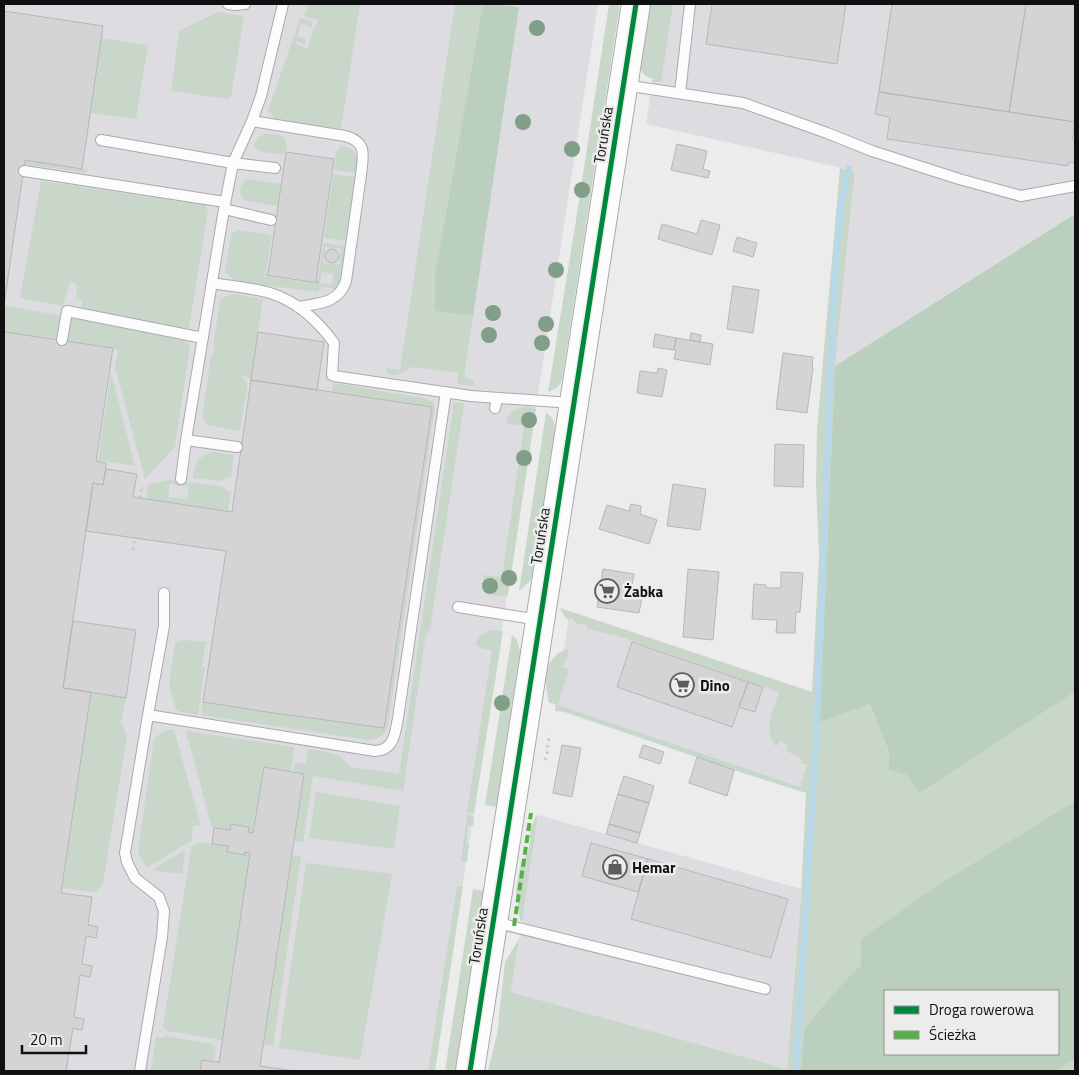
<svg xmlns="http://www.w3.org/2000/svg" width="1079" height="1075" font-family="'Titillium Web',sans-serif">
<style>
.built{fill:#dcdce1}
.green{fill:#c9d7cb;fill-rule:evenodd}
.forest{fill:#bacfbe;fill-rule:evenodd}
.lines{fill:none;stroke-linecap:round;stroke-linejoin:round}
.stream{stroke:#b6d8e9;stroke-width:6}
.building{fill:#d4d4d4;stroke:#b7b7b8}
.lane-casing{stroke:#aaaaab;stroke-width:12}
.secondary-casing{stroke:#aaaaab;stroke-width:30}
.path{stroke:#cacaca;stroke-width:3;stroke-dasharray:2.5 4;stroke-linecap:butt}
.lane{stroke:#fcfcfc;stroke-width:10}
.secondary{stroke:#fcfcfc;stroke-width:28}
.quiet{stroke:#54b144;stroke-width:4;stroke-dasharray:8 4;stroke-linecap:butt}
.cycleway-casing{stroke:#ececed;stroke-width:8}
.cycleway{stroke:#00873e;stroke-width:5}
.tree{fill:#809e88}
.labels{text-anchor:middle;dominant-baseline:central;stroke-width:5;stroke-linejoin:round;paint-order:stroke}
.street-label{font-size:15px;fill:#101010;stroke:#ececed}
.poi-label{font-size:15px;font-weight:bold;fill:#101010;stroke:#ececed;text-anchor:start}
</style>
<rect width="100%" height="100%" fill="#ececed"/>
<path class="built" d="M4,4H598L434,1071H4Z
M664,4H1075V214L835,366L855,171L646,124Z
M570,611L812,692L807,793L734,770L555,709Z
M538,815L801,889L787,1069L511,992Z"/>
<path class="green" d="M308,4H360L341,129L276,119L268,111L300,18L310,21L312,24L311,27L301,23L297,36L306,39L305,45L297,41L296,44L307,49L314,28L318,23V20L304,16Z
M455,4H483L435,275V311L473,316L464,377L474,380L473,386L457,384L458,373L412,367C404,372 398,376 388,375L386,368L400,370Z
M609,4H619V11L562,379C561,386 554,390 548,392L576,220Z
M650,4H673L661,82H652L653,79C645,77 642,73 640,66Z
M218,12L244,16L231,97L228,99L171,91L179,31Z
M101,38L148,45L136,119L90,113Z
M264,134C281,134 288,133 286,152H284L283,155L258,151L254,146C255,140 259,136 264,134Z
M342,146C359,149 358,160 356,173L334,170L336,160L334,159C335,154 337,149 342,146Z
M25,160L82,169L87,170L86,173L25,164Z
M840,168L855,171L835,366L821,721L870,704L889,752L888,770L906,775L920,793L1075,692V801L944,881L829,998L804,1029L801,1071H488L497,1034L505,962L519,939L511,992L787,1069L801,894L806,793L734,770L566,712L555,711L556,704L549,703C544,682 543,656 568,649L569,651L563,667L569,669L558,705L800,787L807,765L801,763L803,760L785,750L788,745L780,741L776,747C763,728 773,711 779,692L618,636L587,629V625L578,624L570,617L569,621L564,616L560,608L812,692L819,555L816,485L817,429Z
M333,174L355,177L347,241L324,238Z
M247,179L281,184L277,206L246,201C237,194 239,185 247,179Z
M41,181L205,205L208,211L189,328H181L81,309L83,300L76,299L77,287L76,284L72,282L69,284L63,306L20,298Z
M238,230L272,235L266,272H265L264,276L319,284V281L318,280L323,243L346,246L340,287L336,289L322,287L317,292L235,281L225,272V269L231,236L233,233ZM325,247L341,249L339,265L323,263ZM322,272L333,274L332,285L320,283Z
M233,294L263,299L251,381L248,377L243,376L242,377L248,383L240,431L207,425L203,417V411L211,355H213L215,348L213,347L220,301L222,298Z
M4,305L62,316L58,339L4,332Z
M71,318L179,338L186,341L190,346L175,447L145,479L115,367L118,350L113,349V348L67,341Z
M111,372L135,466L98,460Z
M333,383L424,398L434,402L435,407L388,725C385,735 377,740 367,740L201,715L203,702L267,712L384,728L432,407L332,392Z
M454,402L464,404L430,630L426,634L403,791L313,776L303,842L294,841L304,774L293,772L295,762L306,763L308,749L324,751L339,756L351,767L399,774Z
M528,407L536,409L508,595C492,599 483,591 483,575L502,577L524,426L506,423C509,412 517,407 528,407Z
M546,413C552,416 555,422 555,428L532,577L528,583L519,591Z
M214,452L234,455L231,476L221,481L193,478C195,462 198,456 214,452Z
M169,480L221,486L231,493L228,511L146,499L148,486L150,484ZM170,484L189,487L187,499L168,497Z
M491,630L503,631L474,814L467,812L492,650C488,649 482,649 479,647C469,641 486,632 491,630Z
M512,635L517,640L520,651L496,807L485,805Z
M182,640L206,642L202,666L205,667L198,715L180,712L176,710L169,684L175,642Z
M91,692L126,698L121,722L127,736L103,883L97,891L90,892L62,888Z
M174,729L201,826L196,825L194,826L191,841L148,867C142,862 139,858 138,850L154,739L162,732Z
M186,731L294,747L291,772L264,768L253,833L248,832V826L231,824L230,830L212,828Z
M316,792L400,806L394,849L309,838Z
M467,815L474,817L473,826H468L466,843L469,844L467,862L461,861Z
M538,815L522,922L520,920L516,890L520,867L527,854L530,843V830L536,816Z
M199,842L228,846L227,852L244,855L245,852L250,853L222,1040L168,1031L163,1027L191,849L192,846Z
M183,851L185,853L182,874L155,871L152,870Z
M292,855L301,856L273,1046L263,1045Z
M306,863L392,874L360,1060L279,1048Z
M457,886H463L435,1071H428Z
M473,889L483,891L455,1071H445Z
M166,1036L212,1044L216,1048L214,1062L202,1060L200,1071H151L156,1037L162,1038Z
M1075,1059V1071H1057Z"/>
<path class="forest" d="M483,4H494L519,7L473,316L435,311V275Z
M1075,214V692L920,793L906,775L888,770L889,752L870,704L820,722L835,366Z
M1075,801V1059L1057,1071H801L804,1029L829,998L861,965V939L944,881ZM885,991H1058V1054H885Z"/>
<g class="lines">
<path class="stream" d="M796,1071L816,742L834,289L840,210L849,168"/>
</g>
<path class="building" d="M712,4H846L837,64L706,44Z
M892,4H1026L1009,112L879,92Z
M1026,4H1075V122L1009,112Z
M4,11L103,26L82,169L25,160L4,305Z
M879,92L1075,122L1072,140L1075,141V163L1069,162L1068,166L887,139L890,117L875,114Z
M677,144L707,151L703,169L710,171L708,178L671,170Z
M286,152L334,159L316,281H318V283L266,275V274H268Z
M701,220L720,225L712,255L658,239L662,224L697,234Z
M737,237L757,243L753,257L733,251Z
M325 256a7 7 0 1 1 14 0a7 7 0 1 1-14 0Z
M733,286L759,290L753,333L727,329Z
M4,332L113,348L96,461L106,463V466L103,485L93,483L63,688L91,692L61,893L92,897L88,925L98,927L96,938L86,936L82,964L92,966L90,977L80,975L74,1017L84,1019L82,1030L73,1028L66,1071H4Z
M258,332L324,342L317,390L251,380Z
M691,333L701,335L700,342L690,340Z
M655,334L676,338L674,350L653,347Z
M676,338L713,344L710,365L674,359L676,350H674Z
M783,353L813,357L812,368H813L807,413L776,409Z
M658,368L667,370L662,397L637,393L640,371L657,373Z
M251,380L432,407L384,728L267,712L203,702L226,551L86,531L93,483L103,485L106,469L137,474L133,497L232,512Z
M775,444L804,445L803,487L774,486Z
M673,484L706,489L700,530L667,526Z
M631,504L641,506L640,514L657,520L649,544L599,529L607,505L629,511Z
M603,569L634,574L631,590L643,592L639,613L597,607Z
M688,569L719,572L713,640L683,637Z
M781,572L803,573L800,612H796L795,633H776L777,620L752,619L754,584L766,585V588H781Z
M73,621L136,630L126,698L63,688Z
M632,642L748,682L732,727L617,687Z
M748,682L763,687L755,712L739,707Z
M562,745L581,748L572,797L553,793Z
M643,745L664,752L660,764L639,757Z
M697,757L734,770L727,796L689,783Z
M264,767L304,774L260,1066L294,1071H200L202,1060L214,1062L218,1061L219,1063L250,853L245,852V855L227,852L228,846L212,844L214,828L230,830L231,824L249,827L248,832L253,833Z
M624,776L654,786L649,803L618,794Z
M618,794L649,803L640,833L609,824Z
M609,824L640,833L637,843L606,834Z
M591,843L648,859L638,892L582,876Z
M648,859L788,899L771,958L631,919Z"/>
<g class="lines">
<g class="lane-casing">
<path id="lane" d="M228,4L235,5L245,4
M624,85L743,103L827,133L872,151L959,179L1021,196L1075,186
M680,93L690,4
M252,121L345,136C368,142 363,156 361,175L346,281C338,304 319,303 298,307
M101,140L233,163L275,168
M24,171L225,202
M224,209L271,220
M212,283C229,286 253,288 270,293C296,301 318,321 334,343L332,375L334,376L471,396L572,403
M62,340L67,311L203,338
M495,408L497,398
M186,440L237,447
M181,479L186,440L224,209L233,163L252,121L261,96L283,4
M458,607L539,620
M148,715L375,751C394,750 395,734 398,718L446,392
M494,922L765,989
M140,1071L162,937L164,911L159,897L135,878L127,862L125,853L148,715L164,626V593"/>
</g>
<g class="secondary-casing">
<path id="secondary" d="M470,1071L636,4"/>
</g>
<path class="path" d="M140,498L142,485
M133,550L135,538
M545,760L547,754L549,734"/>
<use href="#lane" class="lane"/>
<use href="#secondary" class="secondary"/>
<path class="quiet" d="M514,926L531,813"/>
<g class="cycleway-casing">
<path id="cycleway" d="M470,1071L636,4"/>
</g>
<use href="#cycleway" class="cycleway"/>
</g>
<g class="tree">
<circle cx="537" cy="28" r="8"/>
<circle cx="523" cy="122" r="8"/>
<circle cx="572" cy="149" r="8"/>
<circle cx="582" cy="190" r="8"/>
<circle cx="556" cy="270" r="8"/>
<circle cx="493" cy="313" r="8"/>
<circle cx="546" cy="324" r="8"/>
<circle cx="489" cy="335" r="8"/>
<circle cx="542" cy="343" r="8"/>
<circle cx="529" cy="420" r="8"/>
<circle cx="524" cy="458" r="8"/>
<circle cx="509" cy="578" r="8"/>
<circle cx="490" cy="586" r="8"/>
<circle cx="502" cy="703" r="8"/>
</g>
<defs>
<g id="supermarket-ring" transform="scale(1.25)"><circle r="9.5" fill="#ececed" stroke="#5d5d5d" stroke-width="1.5"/><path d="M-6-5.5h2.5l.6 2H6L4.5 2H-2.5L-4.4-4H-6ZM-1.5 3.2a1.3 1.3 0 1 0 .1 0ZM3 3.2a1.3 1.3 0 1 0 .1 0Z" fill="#5d5d5d"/></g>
<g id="shop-ring" transform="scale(1.25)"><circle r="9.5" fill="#ececed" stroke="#5d5d5d" stroke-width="1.5"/><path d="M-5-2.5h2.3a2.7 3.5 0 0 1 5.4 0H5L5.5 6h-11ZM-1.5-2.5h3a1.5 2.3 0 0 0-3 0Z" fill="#5d5d5d"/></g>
</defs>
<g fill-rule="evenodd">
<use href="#supermarket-ring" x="607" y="591"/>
<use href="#supermarket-ring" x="682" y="685"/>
<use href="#shop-ring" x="615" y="867"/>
</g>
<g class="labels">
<g class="street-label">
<text transform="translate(603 135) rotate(-81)">Toruńska</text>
<text transform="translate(540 536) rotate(-81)">Toruńska</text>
<text transform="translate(478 936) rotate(-81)">Toruńska</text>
</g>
<g class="poi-label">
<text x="624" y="591">Żabka</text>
<text x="700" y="685">Dino</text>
<text x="632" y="867">Hemar</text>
</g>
</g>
<rect width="1079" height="1075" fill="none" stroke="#101010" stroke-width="10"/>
<rect x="884" y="990" width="175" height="65" fill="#ececed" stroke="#949495"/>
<rect x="894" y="1006" width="25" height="8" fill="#00873e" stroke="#949495"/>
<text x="929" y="1015" font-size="15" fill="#101010">Droga rowerowa</text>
<rect x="894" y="1031" width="25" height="8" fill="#54b144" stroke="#949495"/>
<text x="929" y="1040" font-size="15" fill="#101010">Ścieżka</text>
<path d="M22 1045v8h64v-8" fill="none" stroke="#101010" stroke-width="2.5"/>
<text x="30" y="1045" font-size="15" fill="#101010" stroke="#ececed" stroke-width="4" paint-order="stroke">20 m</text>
</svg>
